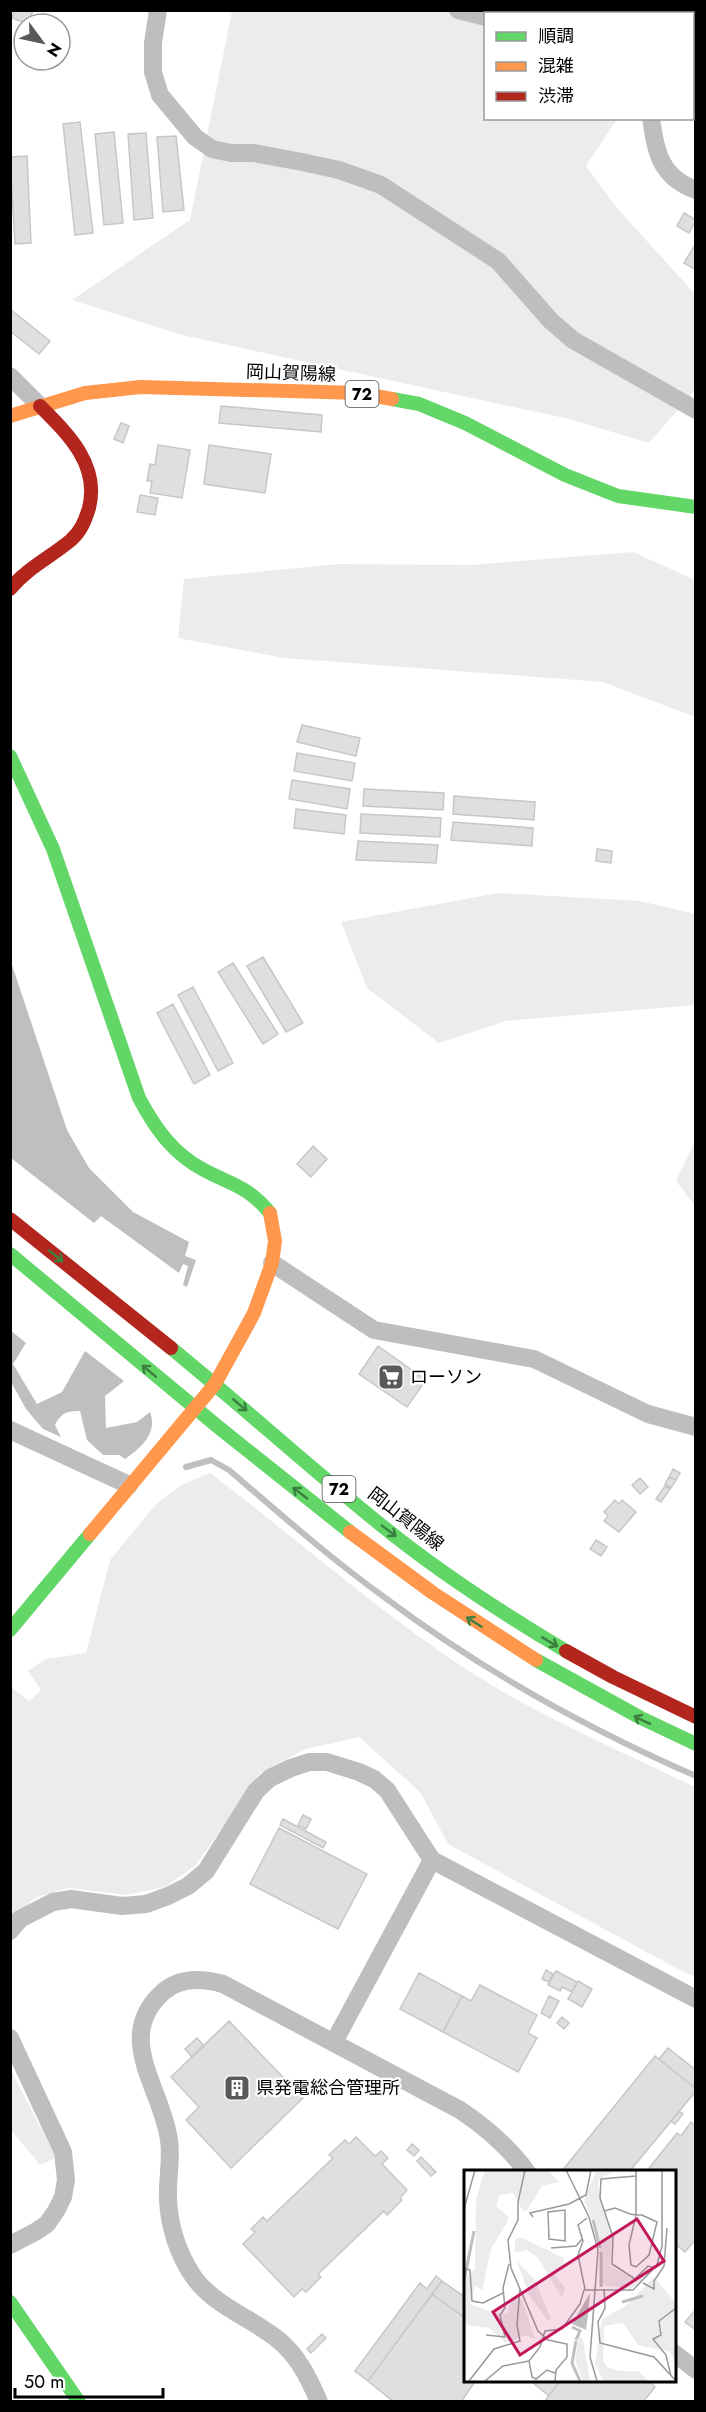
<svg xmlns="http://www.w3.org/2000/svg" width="706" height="2412" font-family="Jost,'Noto Sans JP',sans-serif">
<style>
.green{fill:#ececec}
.water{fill:#bfbfbf}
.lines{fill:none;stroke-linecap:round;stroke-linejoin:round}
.stream{stroke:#bfbfbf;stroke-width:6}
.building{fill:#dfdfdf;stroke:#c7c7c7;stroke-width:1.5}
.street{stroke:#bebebe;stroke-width:18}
.fast{stroke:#63d668;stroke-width:14}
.slow{stroke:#ff974d;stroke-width:14}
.jam{stroke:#b3261e;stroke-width:14}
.oneway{stroke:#3b803e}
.labels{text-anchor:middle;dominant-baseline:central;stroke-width:4.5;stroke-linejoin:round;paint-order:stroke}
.shield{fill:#fff;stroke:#4c4c4c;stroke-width:1.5}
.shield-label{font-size:16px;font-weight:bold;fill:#000}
.street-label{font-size:18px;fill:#000;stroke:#fff}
.poi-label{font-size:18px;fill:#000;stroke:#fff;text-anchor:start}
.inset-river{fill:none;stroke:#bfbfbf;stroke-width:3}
.inset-road{fill:none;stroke:#999;stroke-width:1.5}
.view{fill:#c2185b;fill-opacity:0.15;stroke:#c2185b;stroke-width:3}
.inset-edge{fill:none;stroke:#000;stroke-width:3}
</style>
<rect width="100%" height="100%" fill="#fff"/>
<path class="green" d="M232,11H690L688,14H486V118L617,119L586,166L617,208L695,294V390L649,443L569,419L182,335L72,300L190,220Z
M633,552L695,580V717L603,682L284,658L178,638L184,579L338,564L471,565Z
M498,893L640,901L695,914V1005L506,1021L439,1043L367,988L341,922Z
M695,1141V1206L676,1181Z
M210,1473C296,1538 376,1610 466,1669C538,1716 618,1750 695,1787V1977L676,1968L448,1844L420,1792L359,1737L306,1749L260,1773L196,1865L165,1887L126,1895L68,1888L35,1898L11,1919L10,1686L29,1701L41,1690L28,1671L46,1659L86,1653L110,1560L157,1503L183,1484Z
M10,2068L56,2158L40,2165L11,2130Z"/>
<path class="water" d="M11,962L67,1130L89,1168L133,1212L189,1242L185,1256L196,1260L187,1287L183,1285L188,1266L183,1264L179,1273L101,1216L94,1223L11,1158Z
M10,1330L26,1343L13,1364L37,1404L62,1392L85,1351L124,1381L105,1396L106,1428L137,1422L150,1412C158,1433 141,1448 125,1459L119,1455H103L87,1440L80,1411C67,1411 61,1413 55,1425L61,1437L43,1429L26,1409L11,1382Z"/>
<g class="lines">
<path class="stream" d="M186,1467L211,1460L229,1470C279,1513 330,1558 384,1597C480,1669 586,1728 696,1776"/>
</g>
<path class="building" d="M15,10H33L29,24L12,18Z
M80,122L93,233L75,235L63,124Z
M114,132L123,223L104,225L95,134Z
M146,133L153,218L134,220L128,134Z
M176,136L184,210L163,212L157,137Z
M27,156L31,243L15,244L10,157Z
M684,213L696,220L689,233L677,226Z
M696,243V270L684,263Z
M10,309L50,341L39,354L10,331Z
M221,406L322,415L321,432L219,423Z
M121,423L129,426L123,443L114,439Z
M158,445L190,450L182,498L150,493L152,481H147L150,464L155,465Z
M209,445L271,454L265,493L204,484Z
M140,495L158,498L155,515L137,512Z
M302,725L360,738L356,756L297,742Z
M297,753L355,763L352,781L294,771Z
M292,780L350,789L347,809L289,799Z
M364,789L444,793L443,810L363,806Z
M454,796L535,802L534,820L453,814Z
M296,809L346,815L344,834L294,828Z
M361,814L441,818L440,837L360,833Z
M453,822L533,828L532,846L451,840Z
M358,841L438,845L436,863L356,860Z
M597,849L612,851L611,863L596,861Z
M263,957L303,1023L286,1032L247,966Z
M233,963L278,1034L263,1044L218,972Z
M193,987L233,1063L218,1071L178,995Z
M173,1004L210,1075L194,1084L157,1013Z
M313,1146L327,1159L311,1177L297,1164Z
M378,1346L426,1380L407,1407L359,1374Z
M673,1469L680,1473L676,1480L669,1477Z
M669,1477L676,1480L671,1488L665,1484Z
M640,1478L648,1487L640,1494L632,1485Z
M665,1486L670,1489L661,1502L656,1499Z
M615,1500L619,1504L622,1500L636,1512L619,1532L604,1521L608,1516L604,1512Z
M596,1540L607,1547L601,1556L590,1549Z
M303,1815L311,1819L306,1829L298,1825Z
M283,1819L326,1842L323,1848L280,1825Z
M279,1828L367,1874L338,1929L250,1884Z
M546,1970L553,1974L549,1982L542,1979Z
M556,1971L577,1982L572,1992L562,1987L560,1991L548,1985Z
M419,1973L462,1996L443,2032L400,2009Z
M578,1981L592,1989L582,2007L568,1999Z
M480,1985L537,2015L528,2033L537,2038L518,2072L443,2032L462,1996L471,2001Z
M549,1996L559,2001L550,2018L541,2013Z
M562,2017L569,2023L564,2029L557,2023Z
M229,2021L303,2098L231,2168L186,2120L199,2107L171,2077Z
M197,2038L204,2046L192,2057L185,2049Z
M668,2048L696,2070V2089L659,2059Z
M655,2056L696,2089V2091L629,2172H561Z
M679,2111L683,2114L675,2124L671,2121Z
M691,2122L696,2126V2239L685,2252L674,2243V2172H646L677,2133L681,2136Z
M356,2137L375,2156L381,2151L388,2158L382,2164L407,2190L400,2198L402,2200L387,2215L384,2211L318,2274L321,2277L306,2292L302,2289L294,2297L243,2244L255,2232L251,2229L263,2217L267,2221L333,2158L329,2155L345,2140L349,2144Z
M412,2144L419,2150L414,2156L407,2150Z
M421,2157L436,2172L431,2176L417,2161Z
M436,2276L442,2281L368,2381L355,2371L420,2283L427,2289Z
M442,2281L466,2298V2314L464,2317L432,2294Z
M432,2294L466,2319V2380H476L461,2402H394L368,2381Z
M696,2309V2330L685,2322Z
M322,2334L326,2338L311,2353L307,2349Z
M533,2380H561L549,2396L532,2382Z
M561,2380H648L655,2387L643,2402H544Z"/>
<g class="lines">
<path class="street" d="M158,10L153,43V72L160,95L195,137L212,149L231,153H254L302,162L339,170L381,185L498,261L551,321L573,340L696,410
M458,10L486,17
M651,118C656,152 660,177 696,190
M10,376L40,406
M272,1263L374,1330L534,1359L648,1414L696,1427
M10,1430L129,1485
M10,1931L20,1919L53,1902L71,1899L122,1906L146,1904L168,1896L188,1886L206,1871L256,1791L270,1778L291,1768L309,1762H327L359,1772L374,1779L387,1790L432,1860L696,1999
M10,2038L63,2152L66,2180L63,2197L56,2211L47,2224L35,2232L10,2245
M334,2042L432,1860
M674,2353L696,2370
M319,2402C309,2378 297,2354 276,2338C249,2317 213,2305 193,2276C178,2254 169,2226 168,2199C167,2179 172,2160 169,2140C162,2088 113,2037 163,1992C180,1977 202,1978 223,1984L460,2110C487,2128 508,2146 527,2172"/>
<path class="fast" d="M392,399L419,404L465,423L565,475L618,496L696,507
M10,756L53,849L139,1098C155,1128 173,1154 204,1170C232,1185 248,1186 270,1213
M10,1254L217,1426L350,1532
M171,1348C242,1406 310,1468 381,1525C439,1572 502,1613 566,1651
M10,1630L90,1534
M536,1660L641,1718L696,1744
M10,2302L79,2402"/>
<path class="slow" d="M10,416L85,393L141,387L359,393L392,399
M350,1532L433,1593L536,1660
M90,1534L215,1384L254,1313L272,1263L275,1241L270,1213"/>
<path class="jam" d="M10,589C27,568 51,557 71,540C81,531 85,521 89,508C100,465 68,434 40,406
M10,1219L171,1348
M566,1651L613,1677L696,1717"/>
</g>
<defs><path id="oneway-shaft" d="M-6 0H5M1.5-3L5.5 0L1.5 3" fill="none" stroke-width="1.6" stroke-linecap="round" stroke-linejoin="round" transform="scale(1.5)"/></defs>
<g class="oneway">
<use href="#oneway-shaft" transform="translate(56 1256) rotate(39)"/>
<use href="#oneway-shaft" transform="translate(149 1371) rotate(-140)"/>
<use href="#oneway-shaft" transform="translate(240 1405) rotate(40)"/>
<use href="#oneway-shaft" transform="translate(300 1493) rotate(-142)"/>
<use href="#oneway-shaft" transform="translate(389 1531) rotate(37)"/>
<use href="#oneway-shaft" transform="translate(474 1622) rotate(-148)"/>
<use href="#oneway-shaft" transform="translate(550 1642) rotate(31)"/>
<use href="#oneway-shaft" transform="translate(642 1720) rotate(-155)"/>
</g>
<defs>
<g id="supermarket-square" transform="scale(1.35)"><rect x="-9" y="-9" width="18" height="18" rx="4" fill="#595959" stroke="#fff"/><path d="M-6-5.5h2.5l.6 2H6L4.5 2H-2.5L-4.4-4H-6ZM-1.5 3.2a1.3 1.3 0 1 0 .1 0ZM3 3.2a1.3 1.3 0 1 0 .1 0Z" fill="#fff"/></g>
<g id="building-square" transform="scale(1.35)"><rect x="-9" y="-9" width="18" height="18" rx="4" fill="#595959" stroke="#fff"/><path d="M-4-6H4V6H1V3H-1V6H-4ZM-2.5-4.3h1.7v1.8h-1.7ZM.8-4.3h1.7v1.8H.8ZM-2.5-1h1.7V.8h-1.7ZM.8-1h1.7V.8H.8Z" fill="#fff"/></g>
</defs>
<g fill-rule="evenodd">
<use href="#supermarket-square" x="391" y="1377"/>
<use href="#building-square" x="237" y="2088"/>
</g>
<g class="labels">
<g class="shield">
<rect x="345.5" y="381" width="33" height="26" rx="4.5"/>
<rect x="322.5" y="1476" width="33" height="26" rx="4.5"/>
</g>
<g class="shield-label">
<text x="362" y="394">72</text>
<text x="339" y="1489">72</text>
</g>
<g class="street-label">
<text transform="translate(291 373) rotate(2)">岡山賀陽線</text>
<text transform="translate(406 1519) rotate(38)">岡山賀陽線</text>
</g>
<g class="poi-label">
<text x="410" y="1377">ローソン</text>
<text x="256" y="2088">県発電総合管理所</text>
</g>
</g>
<g transform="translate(464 2170)">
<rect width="212" height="212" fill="#fff"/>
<path d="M21,0H84L95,12L78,16L63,40L59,41L49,23L36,25L32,36L44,46L43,52L27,79L18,120L11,116L6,134L30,143H43L48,127L58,129L71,169L62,165L42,173L25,158L0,155V110L11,98L12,29ZM132,2H149L135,9L134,17L148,68L146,96L172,110L184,98V105L167,119L136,115V71L120,30ZM56,67L100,88L101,98L88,102L101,118L98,128L74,88L63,80L51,83V70ZM53,91L71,110L87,149L84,151L65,125ZM190,107L211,132V193L206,182L174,175L159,153L140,156L139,190L143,197L154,201H175L184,211H140L131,194L138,149L162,136ZM115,165L119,170L126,211H119L111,190Z" fill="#ececec"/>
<path d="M126,123L124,145L122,160L108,154Z" fill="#bfbfbf"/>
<path class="inset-river" d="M129,50L136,78M137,82V117M0,111L10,61M158,132L179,126M108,157L116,161L112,170M112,171L108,193L116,211"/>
<path class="inset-road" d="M61,0L54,32V50L44,70L47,98L74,161L84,170L103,174V187L92,200L91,211M102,0L125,47L134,80L126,187L133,211M172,6L137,9L136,28L149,67L148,94L171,109L184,96L192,98M0,39L11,0M101,40V71L85,69L84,42ZM140,41L151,38L166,44L172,45H178L180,46L193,52L185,85L172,97L167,95L165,75L172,45V0M69,47L66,43L105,34L122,25L127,0M87,78L112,76L118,69M0,98L6,100L8,131L19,133L39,123M179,113L190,119V111L200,96L203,58M121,119L114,85L119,71L114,55L123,48M140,119L141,138L134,152L136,173L190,187L212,211M22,165L41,167L36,145L41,138L39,118L45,94M91,203L83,200L72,209L68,207L65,191L76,177L81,161L98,159L116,134L120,120H169L193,95L198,76V0M207,206L202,185L189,169L197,165L195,151L212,138M5,211L30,179L56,171L53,155L56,118M21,211L39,196L65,191"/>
<path class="view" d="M173,49L200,91L56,185L29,142Z"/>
<rect width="212" height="212" class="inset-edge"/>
</g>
<rect width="706" height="2412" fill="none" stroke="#000000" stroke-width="24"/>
<rect x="484" y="12" width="210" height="108" fill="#ffffff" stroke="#999999" stroke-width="1.5"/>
<rect x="496" y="32" width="30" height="9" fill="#63d668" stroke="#999999" stroke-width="1.5"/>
<text x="538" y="42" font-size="18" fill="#000000">順調</text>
<rect x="496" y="62" width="30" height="9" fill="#ff974d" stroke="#999999" stroke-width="1.5"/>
<text x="538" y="72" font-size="18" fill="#000000">混雑</text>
<rect x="496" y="92" width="30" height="9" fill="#b3261e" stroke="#999999" stroke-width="1.5"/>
<text x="538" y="102" font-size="18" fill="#000000">渋滞</text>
<g transform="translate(42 42) rotate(123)"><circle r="28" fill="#ffffff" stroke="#999999" stroke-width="1.5"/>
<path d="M0-4.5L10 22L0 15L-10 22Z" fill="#595959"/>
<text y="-9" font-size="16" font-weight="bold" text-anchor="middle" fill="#000000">N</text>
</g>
<path d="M15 2388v9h148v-9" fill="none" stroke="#000000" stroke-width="3"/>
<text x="24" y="2388" font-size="18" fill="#000000" stroke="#ffffff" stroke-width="4.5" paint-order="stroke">50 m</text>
</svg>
